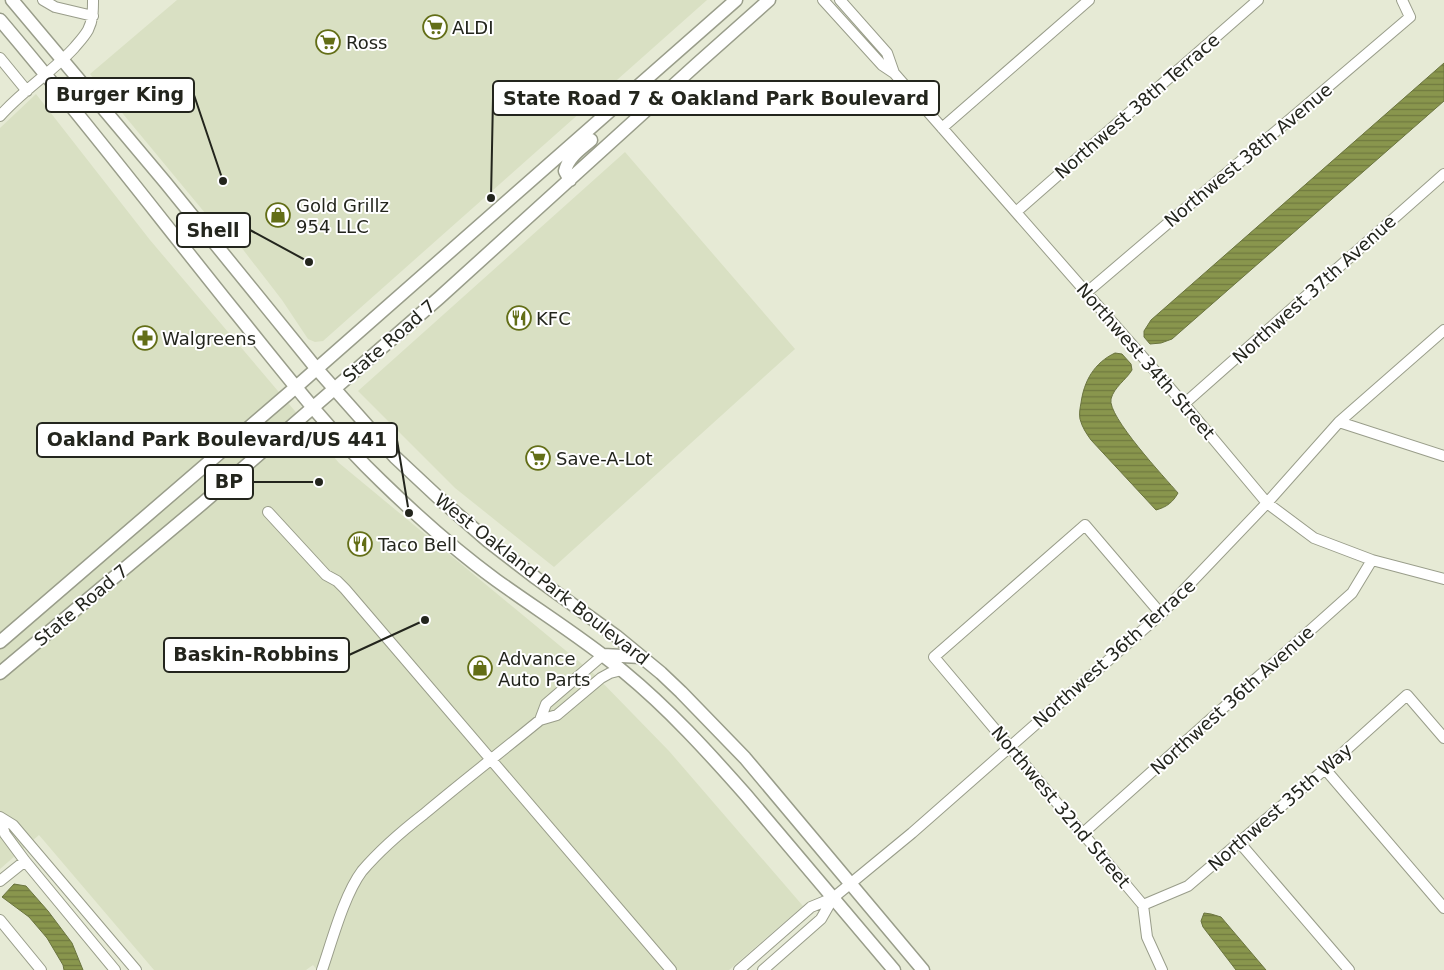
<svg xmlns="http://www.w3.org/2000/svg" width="1444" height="970" font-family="'DejaVu Sans',sans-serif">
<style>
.built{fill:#d9e0c3}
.water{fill:url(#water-rules);stroke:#6a743f}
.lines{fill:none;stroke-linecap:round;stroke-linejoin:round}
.minor-casing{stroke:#999d8a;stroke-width:12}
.major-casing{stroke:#999d8a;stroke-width:15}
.minor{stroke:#fff;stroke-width:10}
.major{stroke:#fff;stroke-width:12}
.labels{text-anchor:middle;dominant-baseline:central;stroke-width:4;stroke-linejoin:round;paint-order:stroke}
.poi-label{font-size:18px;fill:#23251d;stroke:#fff;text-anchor:start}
.street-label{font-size:18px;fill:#23251d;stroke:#fff}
.leader{fill:none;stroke:#23251d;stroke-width:2}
.callout-dot{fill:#23251d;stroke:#fff;stroke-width:2}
.callout{fill:#fff;stroke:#23251d;stroke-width:2}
.callout-label{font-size:19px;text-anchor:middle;font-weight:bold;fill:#23251d}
</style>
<defs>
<pattern id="water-rules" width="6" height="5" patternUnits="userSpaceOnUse" patternTransform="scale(1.25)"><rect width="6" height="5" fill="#89964d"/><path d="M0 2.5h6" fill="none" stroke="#707a3f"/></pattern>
</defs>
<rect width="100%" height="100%" fill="#e6ead5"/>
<path class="built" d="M177,0H707L323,341L315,342L308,339L282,300L241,247L210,219L90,74Z
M36,94L150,240L339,463L594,674L669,751L803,906L729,970H317L313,965L306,970H154L39,835L0,869V128Z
M625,152L795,349L554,567L455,488L358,391Z"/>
<path class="water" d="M1444,63V101L1172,339L1161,343L1150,344L1144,337V331L1151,320Z
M1115,353L1122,354L1131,364L1132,370C1126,380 1114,387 1111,399C1107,416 1165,478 1178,493C1173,502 1167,507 1156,510L1091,440C1086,433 1082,427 1080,419C1079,414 1080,408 1081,403C1084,381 1094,363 1115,353Z
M14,884L26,886L48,911L72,943L83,970H64L63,965L47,938L29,917L2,897Z
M1204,913L1211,914L1221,917L1266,970H1236L1203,927L1201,921Z"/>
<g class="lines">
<g class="minor-casing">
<path id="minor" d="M43,0L55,7L93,16
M823,0L882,65L894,73L1184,404L1267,503L1314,538L1372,560L1444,579
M840,0L887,53L894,73
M0,58L27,91
M0,116C22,91 51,73 74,48C79,42 84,37 88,30C93,20 93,11 93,0
M942,128L1089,0
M1016,212L1258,0
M1086,293L1410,17L1402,0
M1184,404L1444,174
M1339,422L1444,456
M268,512L326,575L337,581L345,589L671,970
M1161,614L1085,525L934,657L1143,905L1147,937L1162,970
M540,720L546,704L603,655
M1325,769L1444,908
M0,817L13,825L136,970
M0,820L5,834L25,861L115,970
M1082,834L1352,593L1372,560
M1239,842L1349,970
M0,881L25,861
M1143,905L1188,886L1325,769L1407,695L1444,738
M0,920L41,970
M322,970C332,941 344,895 362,871C380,850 402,831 424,814C462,782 501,752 540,720L557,715L601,678L610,673L622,670
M739,970L811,907L833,898L912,833L1161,614L1267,503L1339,422L1444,330
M763,970L821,919L833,898"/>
</g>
<g class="major-casing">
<path id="major" d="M12,0L165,182L316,368L395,457L441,500L488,541L536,578L616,636L661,673L681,692L745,758L923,970
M0,20C80,114 155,212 232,308C280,367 326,428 381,481C417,516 455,550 496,580C539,611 583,638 624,672C669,709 708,752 746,795L894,970
M570,180L565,171C568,157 581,149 591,140
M0,642L296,387L736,0
M603,655L641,657
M0,673L204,502L439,298L697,64L769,0"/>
</g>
<use href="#minor" class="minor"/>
<use href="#major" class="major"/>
</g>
<defs>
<g id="supermarket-ring" transform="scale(1.25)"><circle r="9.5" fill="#fff" stroke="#636e17" stroke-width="1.5"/><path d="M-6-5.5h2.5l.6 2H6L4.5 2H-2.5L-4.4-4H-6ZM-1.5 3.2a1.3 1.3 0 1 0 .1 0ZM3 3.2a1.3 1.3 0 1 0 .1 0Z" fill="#636e17"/></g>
<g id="shop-ring" transform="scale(1.25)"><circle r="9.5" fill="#fff" stroke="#636e17" stroke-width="1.5"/><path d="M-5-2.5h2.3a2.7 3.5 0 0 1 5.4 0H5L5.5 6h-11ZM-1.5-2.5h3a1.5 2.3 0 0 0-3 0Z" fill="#636e17"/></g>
<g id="restaurant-ring" transform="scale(1.25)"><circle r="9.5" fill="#fff" stroke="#636e17" stroke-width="1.5"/><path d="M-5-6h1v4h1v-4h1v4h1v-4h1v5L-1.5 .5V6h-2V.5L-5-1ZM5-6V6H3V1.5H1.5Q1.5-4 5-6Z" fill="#636e17"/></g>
<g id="pharmacy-ring" transform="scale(1.25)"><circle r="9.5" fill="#fff" stroke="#636e17" stroke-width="1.5"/><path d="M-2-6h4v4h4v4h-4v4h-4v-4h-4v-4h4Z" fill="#636e17"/></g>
</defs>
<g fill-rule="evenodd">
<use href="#supermarket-ring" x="435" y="27"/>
<use href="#supermarket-ring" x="328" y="42"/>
<use href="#shop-ring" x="278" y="215"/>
<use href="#restaurant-ring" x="519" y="318"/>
<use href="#pharmacy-ring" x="145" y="338"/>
<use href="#supermarket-ring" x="538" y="458"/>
<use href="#restaurant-ring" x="360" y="544"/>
<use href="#shop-ring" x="480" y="668"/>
</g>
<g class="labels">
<g class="poi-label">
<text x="452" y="27">ALDI</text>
<text x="346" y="42">Ross</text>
<text x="296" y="205">Gold Grillz<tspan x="296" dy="21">954 LLC</tspan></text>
<text x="536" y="318">KFC</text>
<text x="162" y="338">Walgreens</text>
<text x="556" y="458">Save-A-Lot</text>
<text x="378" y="544">Taco Bell</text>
<text x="498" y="658">Advance<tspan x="498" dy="21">Auto Parts</tspan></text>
</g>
<g class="street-label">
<text transform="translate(1137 106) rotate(-41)">Northwest 38th Terrace</text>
<text transform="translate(1248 155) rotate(-40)">Northwest 38th Avenue</text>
<text transform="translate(1314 289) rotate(-42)">Northwest 37th Avenue</text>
<text transform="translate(389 341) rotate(-41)">State Road 7</text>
<text transform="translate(1146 361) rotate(49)">Northwest 34th Street</text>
<text transform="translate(542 579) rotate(38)">West Oakland Park Boulevard</text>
<text transform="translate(81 605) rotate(-40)">State Road 7</text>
<text transform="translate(1114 653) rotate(-42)">Northwest 36th Terrace</text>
<text transform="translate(1232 700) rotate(-42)">Northwest 36th Avenue</text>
<text transform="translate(1061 807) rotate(50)">Northwest 32nd Street</text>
<text transform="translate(1280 807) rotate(-41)">Northwest 35th Way</text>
</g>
</g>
<path class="leader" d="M223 181L194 95M491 198L493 98M309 262L250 230M409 513L397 440M319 482L253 482M425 620L349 655"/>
<g class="callout-dot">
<circle cx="223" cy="181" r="5"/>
<circle cx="491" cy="198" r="5"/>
<circle cx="309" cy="262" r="5"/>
<circle cx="409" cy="513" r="5"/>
<circle cx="319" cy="482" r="5"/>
<circle cx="425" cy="620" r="5"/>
</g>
<g class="callout">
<rect x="46" y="78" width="148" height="34" rx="5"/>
<rect x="493" y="81" width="446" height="34" rx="5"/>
<rect x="177" y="213" width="73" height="34" rx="5"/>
<rect x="37" y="423" width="360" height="34" rx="5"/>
<rect x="205" y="465" width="48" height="34" rx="5"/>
<rect x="164" y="638" width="185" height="34" rx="5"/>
</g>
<g class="callout-label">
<text x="120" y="101">Burger King</text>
<text x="716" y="105">State Road 7 &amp; Oakland Park Boulevard</text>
<text x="213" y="237">Shell</text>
<text x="217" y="446">Oakland Park Boulevard/US 441</text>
<text x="229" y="488">BP</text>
<text x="256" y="661">Baskin-Robbins</text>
</g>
</svg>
